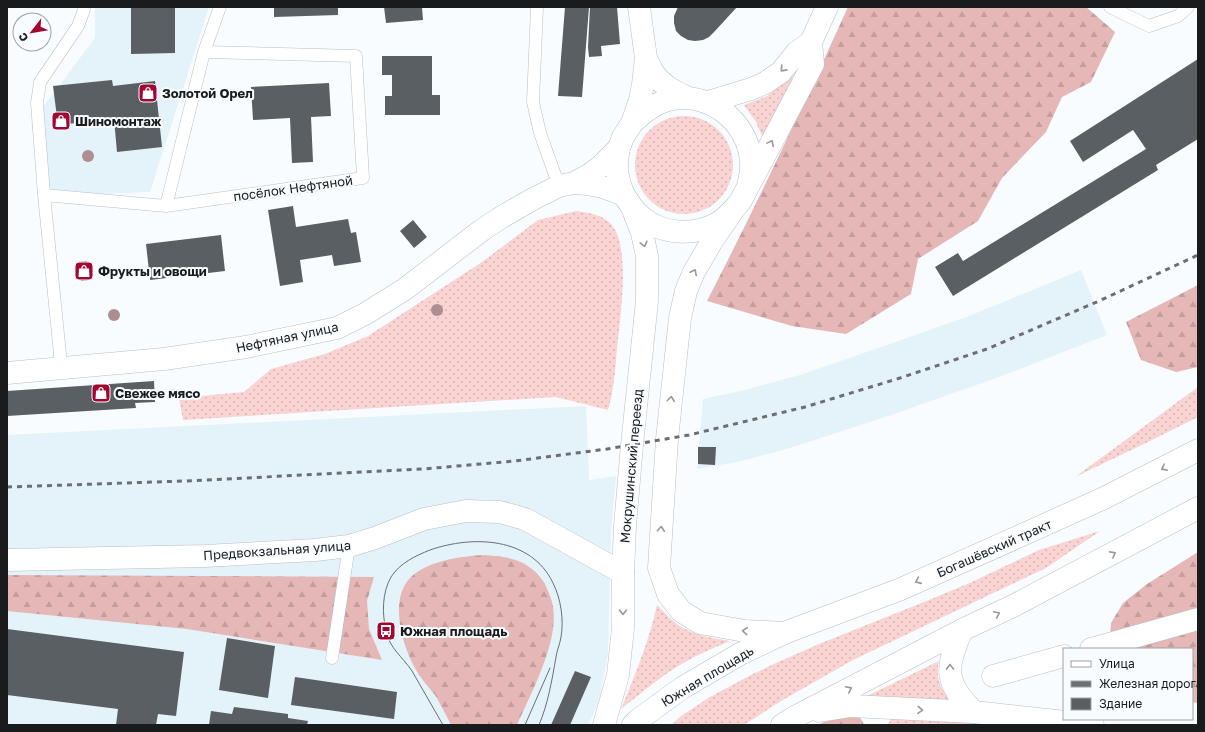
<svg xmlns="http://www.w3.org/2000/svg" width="1205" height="732" font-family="'Golos Text',sans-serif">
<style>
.built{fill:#e4f2fa}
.grass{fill:url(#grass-dots)}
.forest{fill:url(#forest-firs)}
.building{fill:#595f62}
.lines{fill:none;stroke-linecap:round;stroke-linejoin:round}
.lane-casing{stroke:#b9bfc3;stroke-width:13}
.street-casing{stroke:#b9bfc3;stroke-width:23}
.secondary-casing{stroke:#b9bfc3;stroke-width:23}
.primary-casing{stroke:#b9bfc3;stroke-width:23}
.lane{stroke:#fff;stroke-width:12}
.street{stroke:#fff;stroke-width:22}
.secondary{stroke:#fff;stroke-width:22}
.primary{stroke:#fff;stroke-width:22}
.tram{stroke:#6c6f71;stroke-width:1}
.rail{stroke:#6c6f71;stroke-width:3;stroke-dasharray:5 5;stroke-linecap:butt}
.tree{fill:#ad8f92}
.oneway{stroke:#989899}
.labels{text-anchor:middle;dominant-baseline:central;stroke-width:4;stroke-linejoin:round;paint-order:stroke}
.poi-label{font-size:13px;font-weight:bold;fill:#191b1d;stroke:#f8fcff;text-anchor:start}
.street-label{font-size:13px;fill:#191b1d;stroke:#f8fcff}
</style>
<defs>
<pattern id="grass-dots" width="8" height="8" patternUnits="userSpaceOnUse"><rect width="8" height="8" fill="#fad3d3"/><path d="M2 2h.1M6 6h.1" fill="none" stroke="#d6b5b5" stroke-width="1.8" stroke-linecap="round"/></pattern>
<pattern id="forest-firs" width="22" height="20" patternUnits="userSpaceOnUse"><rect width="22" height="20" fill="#e5b7b7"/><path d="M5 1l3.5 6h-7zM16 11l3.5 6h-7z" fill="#c49d9d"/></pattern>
</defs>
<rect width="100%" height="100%" fill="#f8fcff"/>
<path class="built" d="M95,7H209L150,192L52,196L31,123L95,38Z
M1081,270L1107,335L999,377L891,415L793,447L742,461L697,469L703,399L745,390L800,375L890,344L969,316Z
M586,406L589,480L616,476L611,531L608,653L599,702L588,725H7V435Z"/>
<path class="grass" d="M794,70L791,84L763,138L756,122L744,105L767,96L775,90Z
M635 165a49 49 0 1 1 98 0a49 49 0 1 1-98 0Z
M576,211C590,213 606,215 614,228C630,254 620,319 617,349C615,370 614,390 608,410L556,397L183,420L179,398L244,392L271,369L325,354L368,336L482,262L538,220Z
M1198,387V417L1152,440L1075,477Z
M1100,531L1046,568L853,660L781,701L744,725H671L681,716L710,697L749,676L776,663L819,644L924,602L972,582L1039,550Z
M657,605C663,611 670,619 677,624C692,635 712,638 730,641C716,647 701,653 687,661C663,674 643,692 621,709C635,675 649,641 657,605Z
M939,661C935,682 942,692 957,706L863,698Z
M896,714L992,725H887L892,718Z"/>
<path class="forest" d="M848,7H1086L1115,32L1091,82L1062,97L1046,132L1002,178L978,221L918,259L911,294L846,334L792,326L707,301C757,204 803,106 848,7Z
M1198,285V367L1176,372L1141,360L1126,322Z
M1198,552V703L1192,702V649H1109L1111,623L1123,603L1147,584Z
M484,555C497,556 511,557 523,563C532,568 540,575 545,584C548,591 552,599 553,607C559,642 531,693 517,725H451C446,715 441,705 435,695C428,686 420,678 415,668C402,645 389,600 410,578C426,561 462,556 484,555Z
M7,575L374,577L367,601L369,629L382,660L187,629L7,611Z
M854,715C860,717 862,719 864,725H818L824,722Z"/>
<path class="building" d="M131,7H175V53L131,54Z
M274,7H338V15L274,17Z
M384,7H422L423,20L386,23Z
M565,7H589L582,97L558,96Z
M590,7H617L620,44L601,46L602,56L589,57L588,47Z
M678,7H737L715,31L709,37L703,40L695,41L688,40L681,36L676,31L674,23V16Z
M382,56H432V95H440V115H385V96H392V75H382Z
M1198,59V139L1156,165L1158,170L953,296L935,267L958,253L963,261L1146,149L1133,130L1083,162L1070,141Z
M112,80L113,86L155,81L162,147L117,152L114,119L58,125L53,86Z
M329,83L331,116L311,117L313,162L292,163L290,118L253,120L251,87Z
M293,206L296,227L348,219L351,233L356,232L361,262L334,266L332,255L300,260L303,282L280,286L268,210Z
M413,220L427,237L414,248L400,231Z
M221,235L225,271L150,280L146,244Z
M87,261L89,280L81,281L78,262Z
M154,381L155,402L135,403L136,408L7,416V391Z
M698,447H716L715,465L698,464Z
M7,629L184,652L176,716L158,714L156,725H116L118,709L7,695Z
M227,638L275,646L268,698L219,690Z
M575,671L591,677L570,725H551Z
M295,677L397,692L394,719L291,705Z
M234,707L288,714V718L308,721L307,725H209L211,711L232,714Z"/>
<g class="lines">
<g class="lane-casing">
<path id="lane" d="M537,7L533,102L540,133L559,186
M1110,7L1149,26L1178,16L1188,7
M44,195L166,206L204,52L220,7
M166,206L363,178L356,56L204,52
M60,368V354L44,195L37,103L40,82L78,26L84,10V7
M332,658L349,546"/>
</g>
<g class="street-casing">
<path id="street" d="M574,183C594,184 605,187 624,195
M7,373L164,359L246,347L337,328L365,314L405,289L482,230L500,218L533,199L559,186L574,183L589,175L601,166L619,148
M7,560L205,556L315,550L349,546L375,538L424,519L466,511L500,512L525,519L623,573
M1091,649L1198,619
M993,676L1064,656"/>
</g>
<g class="secondary-casing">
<path id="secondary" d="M646,58C649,64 651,70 655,75C664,87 676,92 689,98
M708,102L751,89L765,83L781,72L797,52L811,42
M632,123C644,112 656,102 673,99C719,91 761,136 749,181
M632,207C635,211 639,215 643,218C662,234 693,236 716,224C726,219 733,210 740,202L813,64L811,42L827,7
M732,212L712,241L694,272L686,291L680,318L667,439L659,568L668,594L681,611L700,623L745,631L784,633
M974,712L1093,725
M604,725L618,675L623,628V573L625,526L632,445L647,301V256L642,233L632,207L624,195L620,185L617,172V160L619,148L623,137L632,123L640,100L643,84L646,58L639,7"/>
</g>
<g class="primary-casing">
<path id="primary" d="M962,630C945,668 944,682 974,712
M819,711L851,706L974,712
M633,725L638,720L682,688L740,654L784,633L901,589L1031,531L1104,498L1198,450
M782,725L793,718L962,630L1013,606L1198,508"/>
</g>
<use href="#lane" class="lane"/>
<use href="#street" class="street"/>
<use href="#secondary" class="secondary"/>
<use href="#primary" class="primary"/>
<path class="tram" d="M443,725L412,671C402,656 390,649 386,631C382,613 382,593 391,577C400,563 415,556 430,550C473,535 531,537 553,583C561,599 564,620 561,637C560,644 557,650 556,657C552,680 548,704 539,725
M525,725L550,668"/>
<path class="rail" d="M7,487L185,481L423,469L515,461L607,449L689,435L805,407L900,378L987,349L1099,301L1198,255"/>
</g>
<g class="tree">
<circle cx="88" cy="156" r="6"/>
<circle cx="437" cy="310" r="6"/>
<circle cx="114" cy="315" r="6"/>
</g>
<defs><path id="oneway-chevron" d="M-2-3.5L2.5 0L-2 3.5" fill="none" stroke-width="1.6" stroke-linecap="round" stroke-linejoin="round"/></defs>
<g class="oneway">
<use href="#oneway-chevron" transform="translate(783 69) rotate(132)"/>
<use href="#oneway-chevron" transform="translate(771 143) rotate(-62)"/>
<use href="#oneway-chevron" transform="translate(644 244) rotate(76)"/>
<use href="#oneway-chevron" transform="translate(694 272) rotate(-63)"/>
<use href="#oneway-chevron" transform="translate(671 399) rotate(-83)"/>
<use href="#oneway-chevron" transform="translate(1164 468) rotate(153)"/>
<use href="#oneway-chevron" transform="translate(661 529) rotate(-86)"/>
<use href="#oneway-chevron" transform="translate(1113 554) rotate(-28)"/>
<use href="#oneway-chevron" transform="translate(918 581) rotate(156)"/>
<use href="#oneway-chevron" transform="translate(623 612) rotate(90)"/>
<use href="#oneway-chevron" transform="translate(997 614) rotate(-25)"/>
<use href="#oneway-chevron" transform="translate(745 631) rotate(-175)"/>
<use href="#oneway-chevron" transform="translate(950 667) rotate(-91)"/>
<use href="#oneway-chevron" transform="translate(849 689) rotate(-27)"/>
<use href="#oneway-chevron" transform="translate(920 710) rotate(3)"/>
</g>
<defs>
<g id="shop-square" transform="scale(1)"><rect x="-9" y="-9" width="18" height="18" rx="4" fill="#a3062e" stroke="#f8fcff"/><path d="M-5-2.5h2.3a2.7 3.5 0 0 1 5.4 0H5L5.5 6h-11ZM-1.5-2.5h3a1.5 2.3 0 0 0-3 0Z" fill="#fff"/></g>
<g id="bus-square" transform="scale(1)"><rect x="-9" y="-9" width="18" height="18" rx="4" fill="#a3062e" stroke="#f8fcff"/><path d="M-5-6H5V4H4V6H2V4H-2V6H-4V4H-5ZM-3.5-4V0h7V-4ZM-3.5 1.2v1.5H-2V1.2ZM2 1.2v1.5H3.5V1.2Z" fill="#fff"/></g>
</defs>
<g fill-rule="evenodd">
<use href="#shop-square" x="148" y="93"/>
<use href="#shop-square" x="61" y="121"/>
<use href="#shop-square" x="84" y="271"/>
<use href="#shop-square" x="101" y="393"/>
<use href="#bus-square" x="386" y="631"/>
</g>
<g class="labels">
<g class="poi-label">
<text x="162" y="93">Золотой Орел</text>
<text x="75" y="121">Шиномонтаж</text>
<text x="98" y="271">Фрукты и овощи</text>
<text x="115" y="393">Свежее мясо</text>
<text x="400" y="631">Южная площадь</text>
</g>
<g class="street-label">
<text transform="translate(293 188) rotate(-8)">посёлок Нефтяной</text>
<text transform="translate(287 337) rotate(-12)">Нефтяная улица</text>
<text transform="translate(631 466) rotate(-85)">Мокрушинский переезд</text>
<text transform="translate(994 548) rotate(-24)">Богашёвский тракт</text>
<text transform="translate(277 550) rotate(-4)">Предвокзальная улица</text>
<text transform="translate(707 676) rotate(-31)">Южная площадь</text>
</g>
</g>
<rect width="1205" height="732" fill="none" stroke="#191b1d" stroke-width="16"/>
<rect x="1063" y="648" width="130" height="72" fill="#f8fcff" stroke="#9fa2a5"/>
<rect x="1071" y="661" width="20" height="6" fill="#ffffff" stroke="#9fa2a5"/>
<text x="1099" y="668" font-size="12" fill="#191b1d">Улица</text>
<rect x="1071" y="681" width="20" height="6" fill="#6c6f71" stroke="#9fa2a5"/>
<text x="1099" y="688" font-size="12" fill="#191b1d">Железная дорога</text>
<rect x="1071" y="698" width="20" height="12" fill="#595f62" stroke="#9fa2a5"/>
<text x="1099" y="708" font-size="12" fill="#191b1d">Здание</text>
<g transform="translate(32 32) rotate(239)"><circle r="19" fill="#f8fcff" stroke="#9fa2a5"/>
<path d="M0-3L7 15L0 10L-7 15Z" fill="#a3062e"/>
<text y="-6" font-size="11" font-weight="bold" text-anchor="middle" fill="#191b1d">С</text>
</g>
</svg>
